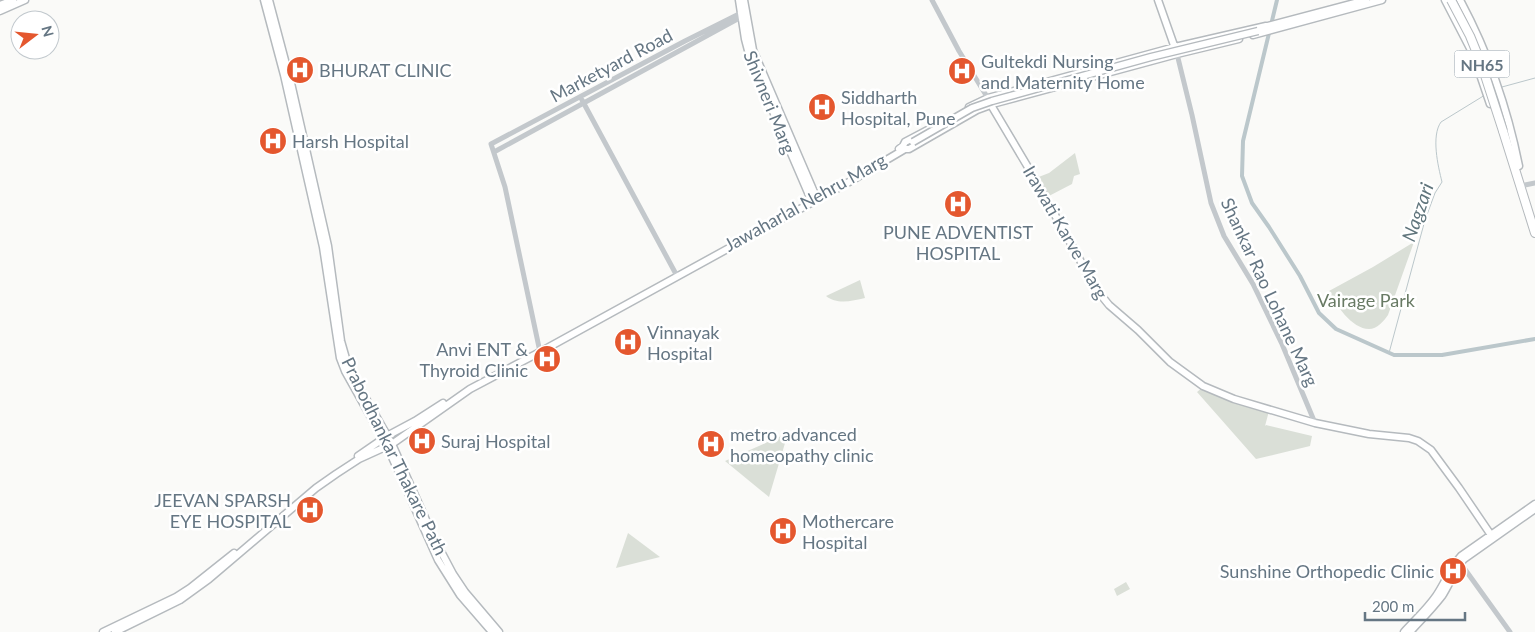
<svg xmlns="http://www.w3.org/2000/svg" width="1535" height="632" font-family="Lato,sans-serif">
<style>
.green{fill:#dadfd7}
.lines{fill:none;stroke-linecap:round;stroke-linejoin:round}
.stream{stroke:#bbc7cb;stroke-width:1}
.canal{stroke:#bbc7cb;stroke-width:4}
.major-casing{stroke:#b5babe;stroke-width:9}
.highway-casing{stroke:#b4b9bd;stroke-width:10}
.minor{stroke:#c3c8cc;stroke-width:5}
.major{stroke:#fff;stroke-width:6}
.highway{stroke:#fff;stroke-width:8}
.major-bridge-casing{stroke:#b5babe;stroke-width:9;stroke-linecap:butt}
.highway-bridge-casing{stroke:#b4b9bd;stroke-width:10;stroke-linecap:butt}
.major-bridge{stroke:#fff;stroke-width:6}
.highway-bridge{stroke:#fff;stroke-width:8}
.labels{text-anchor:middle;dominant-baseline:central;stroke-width:5;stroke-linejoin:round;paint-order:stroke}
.shield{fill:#fff;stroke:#939fa8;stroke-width:1}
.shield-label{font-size:16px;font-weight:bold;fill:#657683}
.poi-label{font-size:18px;fill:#657683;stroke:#fff;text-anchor:start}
.street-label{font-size:18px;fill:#657683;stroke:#fff}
.park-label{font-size:18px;fill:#687a64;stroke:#fff}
.water-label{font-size:19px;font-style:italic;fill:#60757c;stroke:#fff}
</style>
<rect width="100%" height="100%" fill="#fafaf8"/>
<path class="green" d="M1075,153L1080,174L1074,176L1072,184L1047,197L1036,178L1049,173Z
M1414,242L1388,315C1384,321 1377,329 1369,329C1352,329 1335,304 1329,291L1373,267Z
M860,280L865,298C852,301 837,305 826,296Z
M1203,387L1269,411L1265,426L1266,425L1312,436L1310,446L1256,459L1197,392Z
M788,433L769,497L725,461Z
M628,533L660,557L616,568Z
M1126,582L1130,589L1117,596L1114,589Z"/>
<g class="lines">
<path class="stream" d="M1502,87L1535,78
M1389,353L1425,220L1435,193L1442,182C1438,166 1431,136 1441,122L1485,95"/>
<path class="canal" d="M1277,0L1243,141L1242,176L1252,203L1269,227L1300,276L1319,313L1336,329L1394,355H1442L1535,339"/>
<g class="major-casing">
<path id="major" d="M264,0L284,75L323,247L340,358L345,371L387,446L438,560L460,595L492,632
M269,0L291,83L328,246L341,341L349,369L392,444L435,540L453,574L465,592L499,632
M739,0L745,39L750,58L812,202
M744,0L753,50L817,199
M1158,0L1176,51
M1445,0L1473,54L1490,104
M1460,0C1489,54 1507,106 1519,166
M0,5L13,0
M0,11L25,0
M1264,27L1366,0
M1253,35L1382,0
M991,105L1035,179L1096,289L1109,305L1138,330L1170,362L1203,386L1234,399L1315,423L1369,434L1409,438L1418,441L1431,450L1459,488L1493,538
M969,107L988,98L1175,47L1266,26
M899,149L903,146L905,142L941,123
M358,456L387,436L415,421L443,403
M103,632L176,597L190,588L234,553
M115,632L180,600L209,579L316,488L336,474L359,459L392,444L470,389L540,352L849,182L905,149H909L977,110L996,103L1177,54L1239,39
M1404,632C1415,620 1427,609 1436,596C1445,583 1450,568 1461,556L1535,504
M1410,632C1421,620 1432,609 1442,596C1450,584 1454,570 1464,559L1535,509"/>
</g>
<g class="highway-casing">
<path id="highway" d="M1503,131L1535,233"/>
</g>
<path class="minor" d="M932,0L959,51L989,100
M1177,54L1192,115L1211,203L1224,236L1253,284L1282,344L1315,423
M582,100L677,276
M494,152L743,16
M1525,185L1535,183
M540,352L505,187L491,144L685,41L743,12
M1459,561L1510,632"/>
<use href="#major" class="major"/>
<use href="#highway" class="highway"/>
<g class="major-bridge-casing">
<path id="major-bridge" d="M913,142L972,108L992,101L1151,57L1258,31"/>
</g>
<g class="highway-bridge-casing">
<path id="highway-bridge" d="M1451,0L1470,36L1481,63L1503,131"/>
</g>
<use href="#major-bridge" class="major-bridge"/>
<use href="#highway-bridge" class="highway-bridge"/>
</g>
<defs>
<g id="hospital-disc" transform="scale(1.4375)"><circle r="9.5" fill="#e4572e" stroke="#fff"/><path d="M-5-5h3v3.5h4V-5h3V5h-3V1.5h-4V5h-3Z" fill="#fff"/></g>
</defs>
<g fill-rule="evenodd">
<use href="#hospital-disc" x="300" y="70"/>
<use href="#hospital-disc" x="962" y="71"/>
<use href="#hospital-disc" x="822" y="107"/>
<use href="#hospital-disc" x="273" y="141"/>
<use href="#hospital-disc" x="958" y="204"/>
<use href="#hospital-disc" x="628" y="342"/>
<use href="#hospital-disc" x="547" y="359"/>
<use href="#hospital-disc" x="422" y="441"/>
<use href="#hospital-disc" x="711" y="444"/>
<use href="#hospital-disc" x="310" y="510"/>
<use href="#hospital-disc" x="783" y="531"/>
<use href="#hospital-disc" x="1453" y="571"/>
</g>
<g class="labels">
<rect class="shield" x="1454.5" y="50.5" width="55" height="27" rx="4"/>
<g class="shield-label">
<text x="1482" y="64">NH65</text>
</g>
<g class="poi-label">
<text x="981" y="61">Gultekdi Nursing<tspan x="981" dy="21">and Maternity Home</tspan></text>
<text x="319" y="70">BHURAT CLINIC</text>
<text x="841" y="97">Siddharth<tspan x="841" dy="21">Hospital, Pune</tspan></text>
<text x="292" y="141">Harsh Hospital</text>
<text x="958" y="232" text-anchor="middle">PUNE ADVENTIST<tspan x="958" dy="21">HOSPITAL</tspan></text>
<text x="647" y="332">Vinnayak<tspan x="647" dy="21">Hospital</tspan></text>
<text x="528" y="349" text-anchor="end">Anvi ENT &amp;<tspan x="528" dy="21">Thyroid Clinic</tspan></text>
<text x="730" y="434">metro advanced<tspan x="730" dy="21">homeopathy clinic</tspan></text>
<text x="441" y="441">Suraj Hospital</text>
<text x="291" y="500" text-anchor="end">JEEVAN SPARSH<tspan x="291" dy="21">EYE HOSPITAL</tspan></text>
<text x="802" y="521">Mothercare<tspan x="802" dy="21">Hospital</tspan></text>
<text x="1434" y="571" text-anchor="end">Sunshine Orthopedic Clinic</text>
</g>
<g class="street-label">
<text transform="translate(611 65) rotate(-28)">Marketyard Road</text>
<text transform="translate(770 102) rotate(68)">Shivneri Marg</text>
<text transform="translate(805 202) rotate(-29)">Jawaharlal Nehru Marg</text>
<text transform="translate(1066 232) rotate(60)">Irawati Karve Marg</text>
<text transform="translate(1270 292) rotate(65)">Shankar Rao Lohane Marg</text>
<text transform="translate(395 456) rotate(64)">Prabodhankar Thakare Path</text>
</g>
<g class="park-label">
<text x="1366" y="300">Vairage Park</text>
</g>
<g class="water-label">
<text transform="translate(1417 212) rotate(-71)">Nagzari</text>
</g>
</g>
<g transform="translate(35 35) rotate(74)"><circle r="24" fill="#ffffff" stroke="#c1c8cd"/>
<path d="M0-4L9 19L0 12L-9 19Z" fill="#e4572e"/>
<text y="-8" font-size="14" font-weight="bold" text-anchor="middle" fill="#657683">N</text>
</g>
<path d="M1365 612v8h100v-8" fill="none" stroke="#657683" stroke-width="2.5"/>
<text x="1372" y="612" font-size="15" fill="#657683" stroke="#ffffff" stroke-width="4" paint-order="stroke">200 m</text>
</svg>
